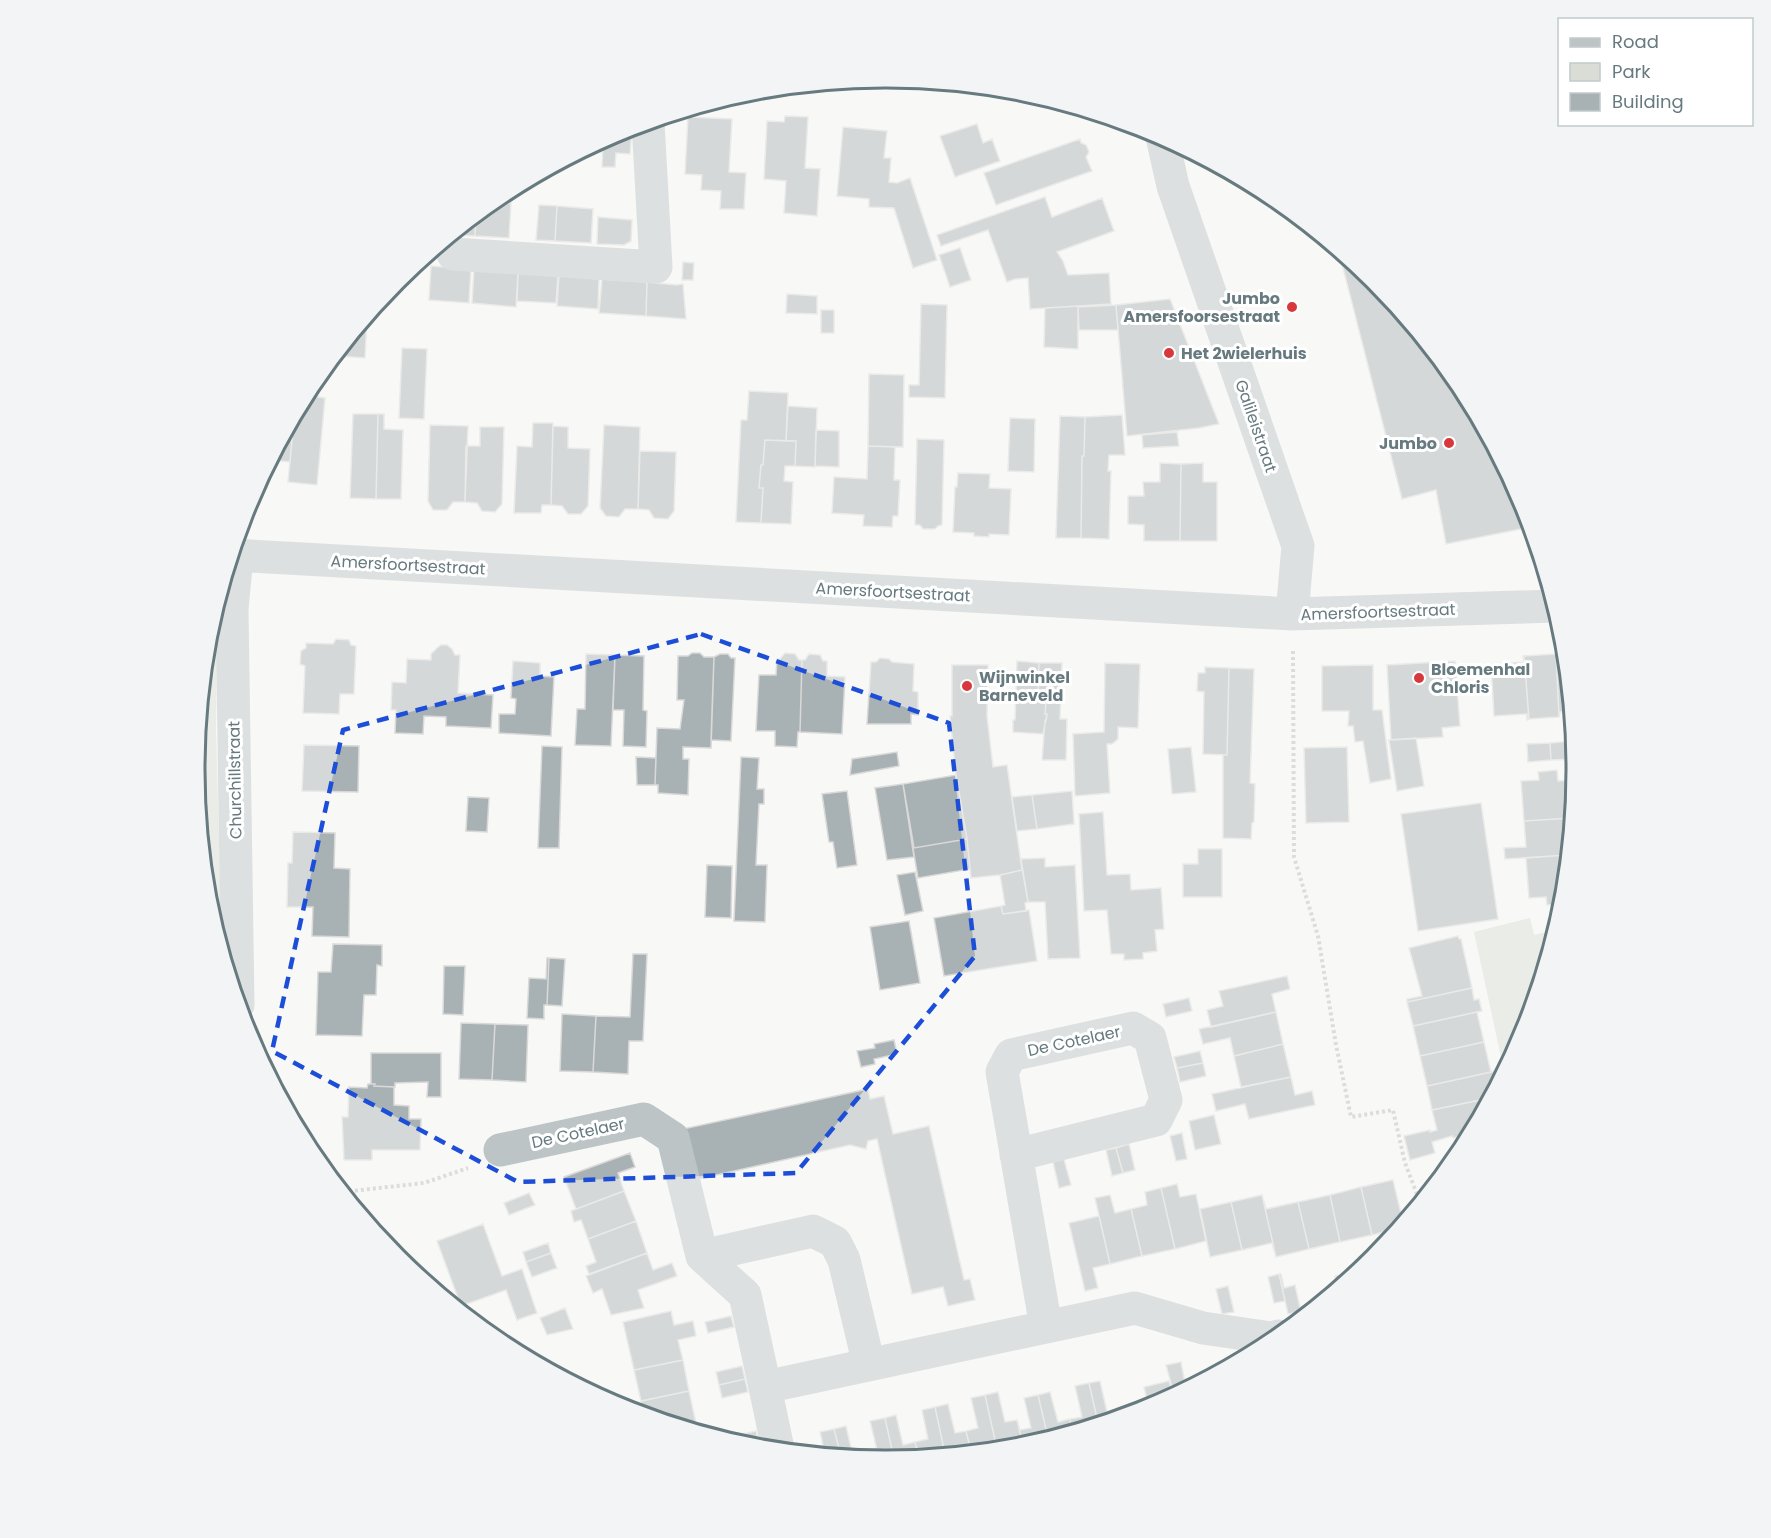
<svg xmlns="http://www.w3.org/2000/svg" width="1771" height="1538" font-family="Poppins,sans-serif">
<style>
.green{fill:#daddd5}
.building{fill:#a8b2b5;stroke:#dad9d8;stroke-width:1.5}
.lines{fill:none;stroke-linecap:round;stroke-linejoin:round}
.path{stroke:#b8bdbe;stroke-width:4;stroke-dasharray:3 3;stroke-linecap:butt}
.minor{stroke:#bdc4c5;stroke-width:33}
.marked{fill:none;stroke:#1d4ed8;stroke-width:4.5;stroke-dasharray:12 8;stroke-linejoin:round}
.poi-dot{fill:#d6383c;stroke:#fff;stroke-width:2}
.labels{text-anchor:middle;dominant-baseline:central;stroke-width:6;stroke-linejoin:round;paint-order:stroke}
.poi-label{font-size:16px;font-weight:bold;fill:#667a7f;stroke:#fff;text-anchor:start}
.street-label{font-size:16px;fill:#667a7f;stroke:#fff}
.rim{fill:none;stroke:#667a7f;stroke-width:3}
</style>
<rect width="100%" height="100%" fill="#f8f8f6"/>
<path class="green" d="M214,614L217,618L216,729L222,951L208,903L195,769L208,634Z
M1530,918L1534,935L1555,930L1524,1034L1504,1071L1474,932Z"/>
<path class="building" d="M785,116L808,117L805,168L820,169L817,216L784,213L786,181L764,179L767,121L784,122Z
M688,117L732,119L729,172L746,173L744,209H720L721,191L701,190L702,175L685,174Z
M977,124L983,143L992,139L1000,161L955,177L940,136Z
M632,127L630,154L616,153L615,167H602L603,140L621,130Z
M843,127L887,131L884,158H891L889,182L897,183L910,178L937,260L913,268L894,208L869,207V199L837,196Z
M1080,139L1081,143L1086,145L1089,152L1086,157L1092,171L996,205L984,173Z
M603,140L602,152L583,151Z
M1045,197L1052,217L1102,198L1114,231L1057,252L1063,261L1068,275L1109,273L1111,304L1030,309L1028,278L1015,279L1007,282L988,230L941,246L937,235Z
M492,202L511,203L509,238L475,236L476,216Z
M539,205L557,206L555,241L536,240Z
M557,206L593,209L591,243L555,241Z
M476,216L475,236L455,235L456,232Z
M598,217L632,220L631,241L624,245L597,244Z
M960,248L971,280L950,287L939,255Z
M1339,252L1374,281L1460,385L1519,495L1526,528L1446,544L1436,490L1402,499Z
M683,262L694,263L693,280H682Z
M431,266L471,269L469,303L429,300Z
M474,269L518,273L516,307L472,303Z
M518,273L558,275L556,303L517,301Z
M559,275L599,279L598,309L557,306Z
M602,279L647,282L646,316L599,313Z
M647,282L676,285L683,284L686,319L646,316Z
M787,294L817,296V314L786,313Z
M1170,299L1219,424L1199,428L1127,436L1116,305Z
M921,304L947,305L945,398L909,397V385H919Z
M1116,305L1118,330H1079L1078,307Z
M1078,306V349L1044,347L1045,308Z
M821,310H834V333H821Z
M367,317L365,358L340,356L341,349Z
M402,348L427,349L424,419L399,418Z
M869,374L904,375L903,447L868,446Z
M312,384L311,396L325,398L317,485L288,482L294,418Z
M749,391L788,393L786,441L765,440L763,465H761L759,488H763L761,523L736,522L741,420H747Z
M788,406L817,408L815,467L795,466L796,441H786Z
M353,414H378L376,499L350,498Z
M378,414H384V429L403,430L401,499H376Z
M1122,415L1125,455H1109L1108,471H1111L1109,539L1081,538L1082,456H1084L1085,417Z
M1060,416L1085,417L1084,456H1082L1081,538H1056Z
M294,418L290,462L271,460Z
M1010,418L1035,419L1034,472L1008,471Z
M533,423H553L551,505H542L541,513H514L517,446L532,447Z
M430,425L468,426L465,502H453L447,510H433L428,501Z
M604,425L640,427L638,509H625L619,517L606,516L600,508Z
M553,426L568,427V448L590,449L588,506L581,514H568L562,506L551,505Z
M480,427H504L502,504L495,512L482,511L477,503L465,502L466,446H480Z
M816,430L839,431V467L815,466Z
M1177,432L1179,446L1143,448L1142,435Z
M917,439L944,440L942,525L938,526L935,529H923L920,525H915Z
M765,440L796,441L795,466H785L784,481L793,482L791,524L761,523L763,488H759L761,465H763Z
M868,446L895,447L894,480H900L898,516H893L892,527L863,526L864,515L832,513L834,477L867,479Z
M640,451L676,452L674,511L668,519L654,518L649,510L638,509Z
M1160,463L1181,464L1180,541H1144V525L1128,524V496H1144L1143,482H1160Z
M1203,463V482H1217V541H1180L1181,464Z
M958,473L990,474L989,488L1011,489L1009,535L989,534V537L974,536V533L953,532L955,487H957Z
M336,639L349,640L351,645L356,646L354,694H340L339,714L303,713L305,666L300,664L301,651L306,648V643L333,644Z
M441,645H447L452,649L455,655H460L458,693L493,695L491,728L446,726V717L424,716L423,734L395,733L396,710H391L392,682L406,683L407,659L431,660V654L437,648Z
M692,653H700L704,657H714L711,748L683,747V759H689L688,795L658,793V785H655L657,728L680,729L684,700H677L678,656H688Z
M785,653L795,654L799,660H802L800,732H798L797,747L775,746V731H756L759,675H776L777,659H780Z
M586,654L615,655L611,746L575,745L577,709H585Z
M720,654H728L731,658H735L731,741L711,740L714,657Z
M809,654L820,655L823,661H827V676L845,677L842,734L800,732L802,660H805Z
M1556,654L1557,660L1566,659L1571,711L1560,712L1559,717Z
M1556,654L1559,717L1529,719L1524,656Z
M615,655L644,656L643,710L647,711L646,747L623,746L624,710H613Z
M1523,656H1524L1529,719L1527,720V714L1494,716L1491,664L1524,662Z
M880,658L889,659L892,662L914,664L913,691L918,692V715L911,714V724H867L871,662H876Z
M513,661L540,663V676L554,677L551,736L499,733V714H515L516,699L511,698Z
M1017,661L1039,663L1038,701H1046L1045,714H1047L1043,734L1013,732V720H1015Z
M1455,661L1460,726L1442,728L1443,737L1391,740L1387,665Z
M1039,663H1062L1060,719H1067L1066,760H1042L1045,721H1046L1047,714H1045L1046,701H1038Z
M1105,663L1140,664L1138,728L1118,727V739L1112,744H1107L1110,793L1075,796L1073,734L1104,732Z
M952,665H988L987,716L993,767L1007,765L1022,870L1000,875L971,878L967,839L956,775L950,716H952Z
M1373,665V710H1382L1391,779L1370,783L1363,741L1355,742L1353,726H1348L1349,711H1322V666Z
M1205,667L1229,668L1227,755L1203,754L1204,692L1197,691L1198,673H1205Z
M1229,668L1254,669L1250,783L1255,784L1254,822L1252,823L1251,839L1223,838V755H1227Z
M1416,738L1424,786L1397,791L1389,740Z
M1574,741L1575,759L1551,760L1550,743Z
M1550,743L1551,760L1528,762L1527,744Z
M304,745L359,746L358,792L302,791Z
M542,746L562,747L559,848H538Z
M1191,747L1196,792L1172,794L1168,749Z
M1347,747L1349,822L1306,823L1304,748Z
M897,752L899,766L850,775L852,759Z
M636,757L656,758L655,785H637Z
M741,757L759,758L757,789H764V804H759L756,865H767L765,922L734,921Z
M1557,770L1558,781L1575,780L1572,818L1524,821L1521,781L1539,780L1538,772Z
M956,775L967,839L914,848L903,784Z
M903,784L914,857L887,860L875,788Z
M847,791L857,865L837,868L833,842H829L822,794Z
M1072,791L1074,824L1037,829L1032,795Z
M1032,795L1037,829L1017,831L1012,797Z
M468,797L489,798L487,832L466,831Z
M1481,803L1498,919L1418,931L1401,814Z
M1103,812L1107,875L1130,874L1131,890L1161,888L1164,929L1155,930L1157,951L1143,953V959L1124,960V954H1111L1107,910L1084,911L1079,814Z
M1572,818L1568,855L1505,859L1504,848L1526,847L1524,821Z
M293,832L335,833L334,868L350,869L349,937L312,936L313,907H287L288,863H292Z
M967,839L970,869L918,878L913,848Z
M1198,849H1222V897H1183V864H1198Z
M1568,855L1563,904L1547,905L1546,897L1529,898L1526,858Z
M1045,858V867L1075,865L1080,958L1048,959L1045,902H1028L1021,859Z
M707,865L732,866L731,918L705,917Z
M1022,868L1028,902L1025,903L1026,911L1003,914L1001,906L1005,905L1000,875L1022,870Z
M915,872L923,911L905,915L897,875Z
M1001,906L1003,914L1029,910L1037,961L944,976L934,918Z
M909,921L920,983L880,990L870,927Z
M1458,936L1459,939H1461L1472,988L1407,1002V999L1422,996L1409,948Z
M333,944L382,945V966L377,965L376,995H364L362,1036L316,1035L318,972H331Z
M633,954H647L643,1041H629L628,1074L593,1072L596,1016L630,1017Z
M547,958H549L547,1005H544V1019L527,1018L529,978L546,979Z
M549,958L565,959L562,1006L547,1005Z
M444,966H465L463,1015L443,1014Z
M1287,976L1290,989L1272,994L1276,1012L1211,1027L1207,1010L1223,1006L1219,991Z
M1472,988L1474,1000L1479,999L1482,1011L1413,1026L1407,1002Z
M1189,998L1192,1011L1166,1017L1163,1004Z
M1276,1012L1283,1044L1234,1056L1230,1038L1203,1044L1199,1029Z
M1477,1012L1484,1042L1420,1056L1413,1026Z
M562,1014L596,1016L593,1072L560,1071Z
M461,1023L495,1024L492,1080L459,1079Z
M495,1024L528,1025L526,1082L492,1080Z
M894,1040L897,1054L874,1059L875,1064L861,1067L857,1051L875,1048L874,1044Z
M1484,1042L1491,1072L1496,1071L1427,1086L1420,1056Z
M1283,1044L1291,1077L1241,1087L1234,1056Z
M1200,1051L1203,1063L1177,1068L1174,1057Z
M371,1053H441V1097H427L428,1082L395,1083V1087L374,1086L375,1084H371Z
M1203,1063L1206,1076L1180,1082L1177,1068Z
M1496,1071L1498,1082L1493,1085L1494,1089L1490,1098L1432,1110L1427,1086Z
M1291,1077L1295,1095L1312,1091L1315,1105L1249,1119L1245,1104L1216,1111L1212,1094Z
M368,1084H375L374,1086L394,1087V1105L409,1106V1119H421L420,1150H372V1160H344L342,1117H348L349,1087L367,1088Z
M868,1089L870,1099L884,1096L893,1134L929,1126L964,1280L970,1279L975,1300L948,1306L943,1287L912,1294L877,1139L868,1141L866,1149L850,1145L694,1180L683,1129Z
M1490,1098L1470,1134L1453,1138L1452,1136L1432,1142L1435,1153L1410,1160L1404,1136L1430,1130V1132L1437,1130L1432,1110Z
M1214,1115L1221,1144L1195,1150L1189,1121Z
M1182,1133L1187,1159L1176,1161L1170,1136Z
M1129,1144L1135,1170L1123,1173L1116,1148Z
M1116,1148L1123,1173L1112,1176L1106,1150Z
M630,1153L635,1167L618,1173L624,1191L571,1211L576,1209L564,1177Z
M1064,1159L1071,1185L1059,1188L1053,1162Z
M1393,1180L1403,1222L1390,1239L1388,1231L1372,1235L1361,1187Z
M1177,1184L1180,1197L1196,1194L1206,1241L1175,1249L1161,1188Z
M1361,1187L1372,1235L1340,1242L1330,1195Z
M1161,1188L1175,1249L1142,1256L1131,1209L1147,1205L1145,1192Z
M624,1191L636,1221L588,1239L581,1220L574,1222L571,1211Z
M529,1193L535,1205L509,1215L504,1203Z
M1110,1195L1115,1213L1131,1209L1142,1256L1110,1264L1095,1198Z
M1262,1195L1276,1257L1272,1243L1242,1250L1231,1202Z
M1262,1195L1266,1209L1298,1202L1309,1249L1276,1257Z
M1330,1195L1340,1242L1309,1249L1298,1202Z
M1231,1202L1242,1250L1210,1257L1200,1209Z
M1099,1216L1110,1264L1093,1268L1098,1288L1085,1291L1069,1223Z
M636,1221L647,1253L589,1274L586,1266L596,1262L588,1239Z
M483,1224L502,1276L522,1269L537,1313L517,1320L506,1290L461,1306L437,1241Z
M548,1243L551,1253L526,1262L523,1252Z
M551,1253L557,1268L532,1277L526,1262Z
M647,1253L653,1270L672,1263L677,1276L638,1290L644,1308L611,1315L602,1289L593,1293L586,1276Z
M1279,1274L1285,1301L1274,1303L1268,1277Z
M1279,1274H1281L1284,1288L1295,1285L1301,1312L1288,1314Z
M1347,1274L1349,1279L1337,1288L1335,1276Z
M1228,1286L1234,1312L1222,1314L1216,1289Z
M565,1308L573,1329L547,1335L540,1318Z
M671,1311L674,1325L693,1321L696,1336L678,1340L683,1360L634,1370L623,1322Z
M731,1316L734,1327L708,1333L705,1322Z
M683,1360L689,1391L641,1401L634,1370Z
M1181,1362L1185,1383L1172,1387L1166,1365Z
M742,1366L745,1379L719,1385L716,1372Z
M745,1379L748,1392L722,1398L719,1385Z
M1100,1381L1107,1412L1120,1409L1122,1416L1098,1423L1089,1383Z
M1169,1381L1173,1395L1149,1408L1144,1387Z
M1089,1383L1098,1423L1072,1431L1070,1419L1082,1417L1075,1386Z
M689,1391L696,1423L681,1426L643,1414L641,1401Z
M998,1392L1005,1422L1017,1420L1023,1446L997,1449L985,1395Z
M1050,1392L1058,1422L1070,1419L1072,1431L1048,1438L1038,1395Z
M985,1395L997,1449L971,1452L966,1431L978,1428L971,1398Z
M1038,1395L1048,1438L1023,1446L1017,1420L1020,1430L1031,1428L1024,1398Z
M948,1404L955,1433L966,1431L971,1452L945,1454L935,1407Z
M935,1407L945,1454L919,1457L915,1442L928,1439L922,1410Z
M896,1415L903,1445L915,1442L919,1457L894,1459L885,1418Z
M885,1418L894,1459L867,1458L866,1453L877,1450L870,1421Z
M696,1423L698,1431L681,1426Z
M846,1426L853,1456L866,1453L867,1458L841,1456L834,1429Z
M834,1429L841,1456L825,1454L820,1432Z
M756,1431L759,1443L747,1446L731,1441L730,1437Z"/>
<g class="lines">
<path class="path" d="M1293,651L1294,857L1318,936L1336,1045L1351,1117L1393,1110L1405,1163L1420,1202
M343,1192L424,1183L468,1168"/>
<path class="minor" d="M1162,137L1173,186L1298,546L1292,614
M453,254L656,267L648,122
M232,555L1292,614L1555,606
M237,556L232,609L238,1005
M500,1150L644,1119L673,1138L702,1256L745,1295L765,1387L1135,1308L1203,1328L1271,1338L1278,1336
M1016,1155L1156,1120L1166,1100L1150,1038L1133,1028L1011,1055L1002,1072L1046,1327
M702,1256L813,1231L835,1242L844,1260L869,1365
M765,1387L778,1449"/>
</g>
<path d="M0 0H1771V1538H0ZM701,634L949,723L975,956L796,1173L518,1182L272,1051L343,730Z" fill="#f8f8f6" fill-opacity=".55" fill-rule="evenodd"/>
<path class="marked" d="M701,634L949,723L975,956L796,1173L518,1182L272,1051L343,730Z"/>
<g class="poi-dot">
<circle cx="1292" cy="307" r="6"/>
<circle cx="1169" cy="353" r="6"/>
<circle cx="1449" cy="443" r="6"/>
<circle cx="1419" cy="678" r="6"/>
<circle cx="967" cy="686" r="6"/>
</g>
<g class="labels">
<g class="poi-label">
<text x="1280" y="298" text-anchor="end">Jumbo<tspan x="1280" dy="18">Amersfoorsestraat</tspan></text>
<text x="1181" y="353">Het 2wielerhuis</text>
<text x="1437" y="443" text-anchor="end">Jumbo</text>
<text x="1431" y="669">Bloemenhal<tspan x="1431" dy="18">Chloris</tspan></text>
<text x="979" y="677">Wijnwinkel<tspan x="979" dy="18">Barneveld</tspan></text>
</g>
<g class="street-label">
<text transform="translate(1256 426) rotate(71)">Galileistraat</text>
<text transform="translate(408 565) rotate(3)">Amersfoortsestraat</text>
<text transform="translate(893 592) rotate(3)">Amersfoortsestraat</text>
<text transform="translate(1378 612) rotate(-2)">Amersfoortsestraat</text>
<text transform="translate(235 780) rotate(-91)">Churchillstraat</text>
<text transform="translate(1074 1041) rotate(-12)">De Cotelaer</text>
<text transform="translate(578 1133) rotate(-12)">De Cotelaer</text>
</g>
</g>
<path d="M0 0H1771V1538H0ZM885 88H886A680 680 0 0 1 1566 768V770A680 680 0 0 1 886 1450H885A680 680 0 0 1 205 770V768A680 680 0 0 1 885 88Z" fill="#f3f4f5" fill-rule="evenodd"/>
<path class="rim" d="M885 88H886A680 680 0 0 1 1566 768V770A680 680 0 0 1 886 1450H885A680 680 0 0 1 205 770V768A680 680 0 0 1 885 88Z"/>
<rect x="1558" y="18" width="195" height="108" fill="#ffffff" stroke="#c2cacc" stroke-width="1.5"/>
<rect x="1570" y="38" width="30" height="9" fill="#bdc4c5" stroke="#c2cacc" stroke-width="1.5"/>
<text x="1612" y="48" font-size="18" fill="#667a7f">Road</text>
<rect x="1570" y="63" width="30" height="18" fill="#daddd5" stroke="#c2cacc" stroke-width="1.5"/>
<text x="1612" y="78" font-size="18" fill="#667a7f">Park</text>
<rect x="1570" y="93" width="30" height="18" fill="#a8b2b5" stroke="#c2cacc" stroke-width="1.5"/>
<text x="1612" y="108" font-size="18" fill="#667a7f">Building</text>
</svg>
